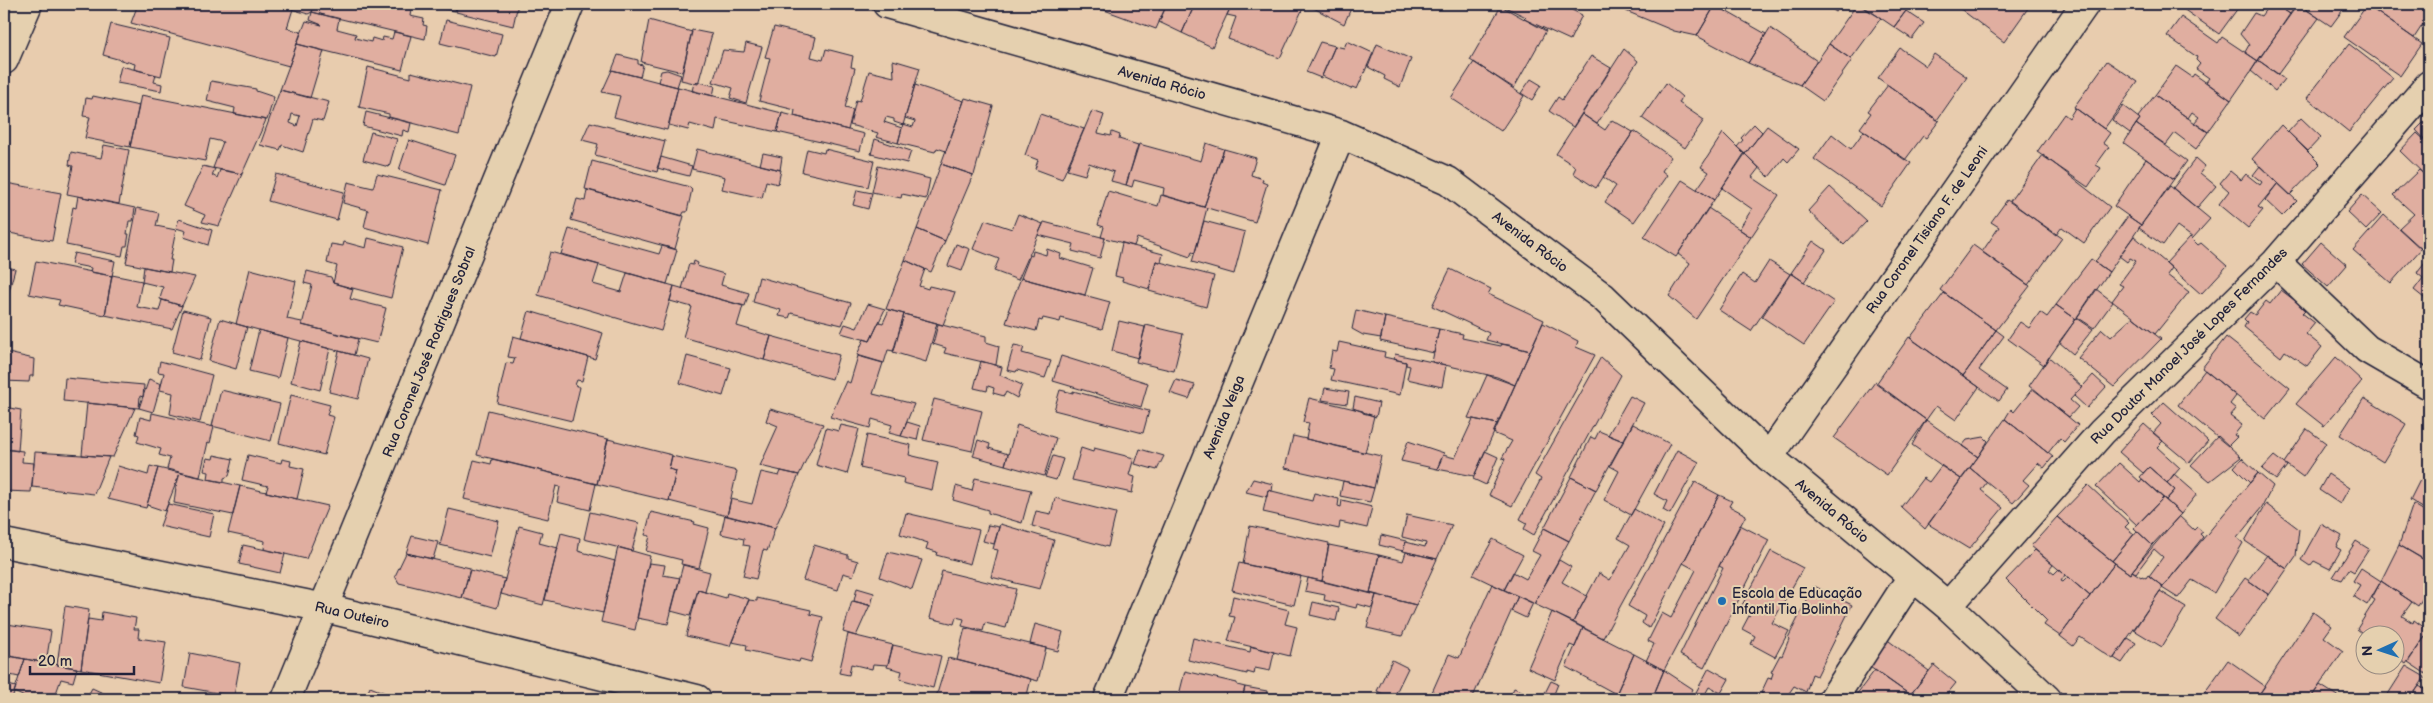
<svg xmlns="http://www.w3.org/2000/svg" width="2433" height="703" font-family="'Balsamiq Sans',sans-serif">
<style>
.building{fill:#e0aea0;stroke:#22223b;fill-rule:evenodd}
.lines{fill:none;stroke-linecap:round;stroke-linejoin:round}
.minor-casing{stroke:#22223b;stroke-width:31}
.minor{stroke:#e5d0af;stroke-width:28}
.poi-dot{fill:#1f6fb2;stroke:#e5d0af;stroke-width:2}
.labels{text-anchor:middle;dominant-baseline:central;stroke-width:4;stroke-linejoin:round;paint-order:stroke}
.street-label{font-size:14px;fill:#22223b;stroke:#e5d0af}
.poi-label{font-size:14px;fill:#22223b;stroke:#e5d0af;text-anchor:start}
</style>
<rect width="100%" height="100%" fill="#e8ccae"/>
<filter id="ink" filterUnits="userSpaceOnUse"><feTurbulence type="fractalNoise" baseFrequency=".02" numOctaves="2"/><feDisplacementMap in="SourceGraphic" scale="10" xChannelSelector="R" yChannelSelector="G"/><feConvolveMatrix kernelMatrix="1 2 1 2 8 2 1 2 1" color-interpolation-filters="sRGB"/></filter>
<g filter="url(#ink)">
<path class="building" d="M138,4H273L293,9L287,28L301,32L289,66L131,23Z
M282,4H315L312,12L308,14L282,6Z
M315,4H412L410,16L424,19L423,25L427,26L425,39L312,12Z
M441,4H457L455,11L440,8Z
M458,4H518L513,26L456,12Z
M1088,4H1167L1156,29Z
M1167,4H1195L1182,33L1159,22Z
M1195,4H1232L1212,47L1182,33Z
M1232,4H1296L1304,6L1280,58L1228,39L1236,17L1227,15Z
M1306,4H1353L1344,24Z
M1499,4H1575L1572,10L1582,15L1570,40L1524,19L1526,17Z
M1629,4H1716L1697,36L1674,31L1626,11Z
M1824,4H1841L1836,12Z
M1857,4L1881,18L1851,59L1829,44Z
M1860,4H1911L1894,27Z
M1954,4H2031L2004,42Z
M2176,4H2241L2219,34Z
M2270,4H2275L2290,14L2258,61L2245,52L2249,45L2240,34L2254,13L2261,16Z
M2275,4H2297L2290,14Z
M2298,4H2341L2345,7L2331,26Z
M2298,4L2319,18L2278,74L2258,60Z
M2365,4H2421L2429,10V15L2414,38Z
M1715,5L1766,34L1748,63L1697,36Z
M2367,5L2422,44L2400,76L2344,37Z
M1501,6L1546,31L1514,88L1470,60Z
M1906,11L1924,23L1912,39L1894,27Z
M312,12L339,19L337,29L356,34L355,38L371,42L372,38L382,41L383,37L392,39L394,32L411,36L402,70L297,44L306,21L322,25L310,20Z
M2181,17L2218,43L2222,37L2258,61L2231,100L2206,82L2209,78L2196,69L2200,64L2196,60L2197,57L2167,36Z
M446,20L502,34L496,57L440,43Z
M649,20L692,32L682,72L641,62Z
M111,24L170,38L161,76L134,69L135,64L103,55Z
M774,27L816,37L811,57L823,60L826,49L853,56L851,67L855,68L845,108L853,110L848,130L794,116L795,110L759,101L770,58L765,57Z
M1770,28L1817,61L1800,85L1748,63Z
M692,30L712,34L698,84L681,80Z
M1347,41L1373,53L1357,89L1352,87L1351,89L1322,76L1335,46L1344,48Z
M1320,42L1335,46L1321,78L1306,72Z
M746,43L762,47L746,103L730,98L733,88L713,82L723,50L744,52Z
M297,44L324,51L310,98L280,90Z
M1377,44L1411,59L1400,87L1384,79L1385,76L1368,67Z
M1829,44L1852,60L1823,101L1800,85Z
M2349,44L2393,78L2349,132L2307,98Z
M1900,48L1926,66L1934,54L1967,77L1937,120L1878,78Z
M1624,49L1638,61L1597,124L1582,114Z
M618,55L638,60V64L643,65L640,77L612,70Z
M1591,56L1611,68L1573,127L1549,111L1558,97L1562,100Z
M893,60L920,68L903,125L894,122V119L886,117L884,122L902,128L898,143L876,137L878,133L850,125L856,100L860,101L869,71L894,77Z
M2258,60L2284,79L2275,91L2251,71Z
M2107,61L2138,82L2104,129L2074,107Z
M1474,62L1524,96L1501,131L1451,98Z
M121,66L156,75L154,82L162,84L161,91L117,83Z
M2176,66L2192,77L2194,74L2231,100L2208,132L2194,123L2199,117L2192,112L2188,118L2155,95Z
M368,67L411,78V72L470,87L459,135L389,117V114L359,107Z
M612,70L678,87L667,130L614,117L620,96L602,92Z
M667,70L681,75L677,87L658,82L661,71Z
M1531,79L1541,85L1532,100L1521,93Z
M211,81L256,89V91L274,97L267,120L234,114L235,108L207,101Z
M699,82L715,86L713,96L692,91L694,83Z
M1666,83L1682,97L1679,103L1704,120L1685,148L1642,118Z
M915,85L964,101L946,151L937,148L935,152L898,143L903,124L913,127L915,121L905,118Z
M1888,85L1939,121L1926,138L1923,136L1905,160L1860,128L1871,113L1868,111Z
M678,87L782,113L777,132L717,119L715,131L690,124L688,130L669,125Z
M280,90L329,102L323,121L313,119L303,152L282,145L280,150L260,145ZM292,114L300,116L297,126L290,123Z
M141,95L266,120L242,174L213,168L223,142L210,139L205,161L130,147Z
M2155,95L2208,132L2196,149L2175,133L2166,145L2136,124L2140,119L2138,117Z
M93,96L139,106L130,147L85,138L90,117L83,116L86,98L92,99Z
M965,98L993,106L974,175L941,164Z
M2123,106L2140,119L2130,133L2112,120Z
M2075,108L2110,133L2103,143L2109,147L2096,165L2101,168L2088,187L2037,152L2064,114L2069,118Z
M1092,111L1104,115L1098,133L1111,136L1112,132L1120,135L1119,139L1138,145L1126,185L1111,181L1114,172L1089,163L1085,175L1067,170Z
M366,112L411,123L409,132L403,130L402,136L363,126Z
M782,113L864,134L860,151L777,132Z
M1040,114L1084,129L1062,179L1035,169L1038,160L1025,155Z
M1582,114L1605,130L1612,120L1633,132L1596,188L1573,173L1576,167L1556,154Z
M2429,117V144L2416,130Z
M2301,118L2321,137L2308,151L2288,132Z
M590,122L665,141L657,172L595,155L598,144L582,140Z
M1754,124L1762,132L1745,154L1737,147L1743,140L1741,138Z
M2136,124L2187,161L2174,179L2124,143Z
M2281,125L2320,164L2290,195L2252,159Z
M1767,126L1799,149L1788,162L1784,158L1769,177L1745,154Z
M1634,131L1671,157L1662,171L1667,175L1634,222L1605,202L1616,186L1603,177Z
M1864,131L1911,163L1881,206L1814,159L1832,134L1851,149Z
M371,132L397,139L389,167L363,160Z
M1723,133L1744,154L1714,200L1697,189L1709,172L1701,167Z
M2417,133L2429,144V179L2400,151Z
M875,139L911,151L907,163L871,154Z
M409,140L455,155L445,185L399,170Z
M1206,143L1224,149L1204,207L1163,195L1164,188L1134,180L1132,187L1126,185L1139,144L1201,161Z
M104,145L129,150L119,204L67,194L73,166L69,165L71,152L101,158Z
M697,149L781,170L778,184L766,181L762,198L722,189L725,177L692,169Z
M807,149L824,153L825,149L874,161L868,187L802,172Z
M1224,149L1256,158L1251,175L1263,179L1262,182L1267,184L1255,222L1204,207Z
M763,153L782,157L780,170L760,165Z
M1745,154L1759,168L1752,177L1779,195L1751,237L1739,229L1752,209L1722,188Z
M2043,155L2110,207L2084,243L2062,227L2056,235L2010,201Z
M661,157L692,166L689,176L657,168Z
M2196,158L2205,166L2200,173L2216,186L2197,208L2173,188Z
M2146,159L2174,179L2141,225L2114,206Z
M592,161L690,187L692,189L687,212H684L682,216L585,189Z
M941,164L973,175L945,241L917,229Z
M203,166L215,169L212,175L217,178L220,170L242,174L219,226L202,222L205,215L184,206Z
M878,166L930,179L926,199L902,194L901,198L872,192Z
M2260,166L2278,183L2258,207L2263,210L2248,228L2219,204L2229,191L2220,183L2230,171L2241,180L2246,174L2260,185L2262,182L2253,175Z
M2419,170L2429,179V246L2424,251L2399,228L2414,214L2393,195Z
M276,174L344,192L337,220L268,201Z
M377,174L442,190L428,245L364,227L368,210L343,203L348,182L373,188Z
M1682,180L1714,200L1676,257L1644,237Z
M6,183L61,193L52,241L4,232V188Z
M2278,183L2297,201L2282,216L2265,200Z
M2170,186L2210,219L2193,238L2177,226L2163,245L2139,228Z
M1830,187L1867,221L1844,245L1808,211Z
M587,190L684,216L675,249L571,220L577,199L585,201Z
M857,190L872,193L868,209L853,205Z
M1108,191L1158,206L1161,195L1207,208L1195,253L1192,252L1190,257L1137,238L1134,246L1101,237L1104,227L1098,225Z
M2362,195L2382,213L2366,230L2347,212Z
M78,196L135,208L133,221H129L127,234H129L127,246H124L122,256L66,245L73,207L76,208Z
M2007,200L2062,238L2028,285L1982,252L1999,227L1991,222Z
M137,208L159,213L156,226L176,230L170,260H172L170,272L126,263Z
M1708,208L1751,237L1696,319L1669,296L1690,263L1678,254Z
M1018,214L1043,224L1018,280L994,271L999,259L973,249L985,220L1012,229Z
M2384,215L2421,249L2391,283L2353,250Z
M2128,216L2141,225L2109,272L2095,262Z
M179,219L212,230L208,245L184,237L186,231L176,228Z
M1204,221L1245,232L1234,274L1192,262Z
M1044,222L1105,238L1100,258L1072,251L1074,244L1038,235Z
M569,229L659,254L662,246L677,250L667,284L561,254Z
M917,229L945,241L931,272L905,260Z
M2134,236L2172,268L2167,275L2189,292L2155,334L2112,301L2123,286L2119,284L2136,261L2130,258L2127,262L2119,256Z
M2190,237L2198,245L2201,243L2227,266L2201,294L2166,263Z
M368,238L403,247L391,298L333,283L337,266L327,263L331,244L343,246L344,242L366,248Z
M1813,241L1826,250L1804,282L1791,273Z
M2321,242L2347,265L2328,287L2302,264Z
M1122,243L1163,254L1161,262L1156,261L1149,289L1122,281L1123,278L1115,276Z
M956,244L970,249L962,271L948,266Z
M1973,245L2030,286L1996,330L1940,290Z
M1047,249L1061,254L1060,258L1093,268L1085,295L1021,278L1030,255L1032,256L1033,251L1046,255Z
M550,252L599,265L593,284L621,292L627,273L674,286L661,331L538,295Z
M74,253L115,261L112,276L90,272L91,268L71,264Z
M2429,258V302L2414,290L2423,278L2417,273Z
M2091,259L2109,272L2076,319L2056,305Z
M905,260L925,269L919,286L928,289L929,286L955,292L943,325L886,309Z
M36,261L112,276L105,315L58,305L60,300L29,294Z
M694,261L698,263L697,266L724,274L721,285L749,293L745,306L682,289L689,264L693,265Z
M1156,261L1214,276L1206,307L1149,291Z
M1769,261L1790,274L1751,331L1719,310L1742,274L1755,283Z
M4,266L15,269L8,295L4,294Z
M144,267L195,277L182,306L160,299L163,287L142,282Z
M250,269L296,281L287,319L302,322V325L358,339L354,355L236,324Z
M1450,269L1491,289L1488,294L1544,320L1530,351L1486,340L1489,333L1432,306Z
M307,271L331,277L333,283L353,289L350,299L386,308L377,343L302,325L312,285L304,283Z
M1791,273L1834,302L1804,345L1762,317Z
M112,275L142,281L137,307L159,311L162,300L182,306L172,329L105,315Z
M759,277L851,303L842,325L791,313L789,318L779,316L781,310L753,302Z
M1021,278L1110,302L1102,329L1061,318L1060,322L1043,318L1042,321L1039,320L1036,331L1006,323L1010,311H1008Z
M674,286L743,306L737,326L771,336L764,360L683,337L692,307L670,301Z
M2096,289L2113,302L2094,328L2077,317Z
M2281,290L2306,309L2302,313L2315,323L2306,334L2322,347L2307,366L2285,351L2281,357L2244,327L2247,322L2244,319L2250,312L2255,315L2266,301L2270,304Z
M1944,293L1996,330L1963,376L1910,338Z
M868,304L885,309L870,341L841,333L845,324L857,328Z
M2056,305L2076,319L2044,365L2008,339L2020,322L2029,328L2040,312L2047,317Z
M183,310L211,317L200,360L172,352Z
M889,310L904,314L894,351L888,350L884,363L857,355L864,339L870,341L879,322L883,323Z
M1356,310L1385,317L1381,338L1363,335L1352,329Z
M529,311L603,333L595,359L521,338Z
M904,314L937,323L926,362L893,352Z
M1385,317L1439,329L1434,353L1380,341Z
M2133,317L2161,339L2114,387L2078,358L2102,329L2111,337Z
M2077,318L2093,329L2073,354L2059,342Z
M220,319L247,327L236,369L209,361Z
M1119,321L1145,327L1138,358L1112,351Z
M1543,323L1578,341L1576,347L1595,355L1512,506L1489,495L1505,459L1502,458L1512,441L1493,433Z
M938,324L986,336V342L999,346L996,365L944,353L946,348L933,344Z
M1146,325L1183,334L1174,371L1136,362Z
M1439,329L1463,334L1462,338L1501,346L1502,344L1509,345L1530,351L1515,385L1497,377L1432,362Z
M259,330L288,338L278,378L249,371Z
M1996,330L2004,336L1979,370L2007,390L1999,401L1963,376Z
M513,336L588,357L582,381L577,380L575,385L580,387L572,421L497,403L506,363L513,364L515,358L508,357Z
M771,336L839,355L832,379L764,360Z
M1909,337L1979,387L1956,420L1936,406L1926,420L1876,384Z
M2226,337L2290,388L2265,419L2202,368Z
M301,341L330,349L320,390L291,382Z
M1339,342L1385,352L1384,357L1406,362L1400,395L1331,380L1334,369L1329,368L1332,351L1337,352Z
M1014,345L1024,347L1022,353L1051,361L1045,378L1017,370L1016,372L1007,370Z
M339,351L368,359L358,399L329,392Z
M4,352L34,359L33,376H30L29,382L4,381Z
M1395,354L1446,365L1442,387L1407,379L1410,366L1406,365V362L1394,359Z
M687,356L731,368L723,396L680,383Z
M858,356L883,363L873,394L914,404L901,436L889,433L892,425L872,419L870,428L830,417L846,381L850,383Z
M1061,356L1148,383L1141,407L1053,381Z
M1601,357L1621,375L1534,535L1524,529L1527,523L1520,519L1541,479L1535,475Z
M2049,357L2082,387L2070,400L2078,407L2069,417L2029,386Z
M2336,357L2362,381L2324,426L2296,404Z
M160,361L212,375L200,422L170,414L173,393L160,390L164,373L158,372Z
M981,361L1002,367L1000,375L1022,385L1017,398L1006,392L1004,396L993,393L994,388L988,386L987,391L974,388Z
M2205,370L2236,396L2230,404L2236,409L2230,416L2242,425L2234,435L2237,437L2228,446L2178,405Z
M1487,375L1515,385L1498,424L1468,418Z
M2093,375L2106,387L2087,408L2074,396Z
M65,378L144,385L143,397L140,396L139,408L63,401Z
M149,379L161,384L153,412L139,408Z
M1176,380L1195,385L1189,399L1170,393Z
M1875,382L1926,420L1887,475L1834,438Z
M1325,388L1349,392L1347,404L1322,400Z
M2033,388L2078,425L2064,442L2060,438L2048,453L2005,419L2011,409L2014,412Z
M221,390L280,404L271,441L212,426Z
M1060,390L1073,393V391L1149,411L1143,433L1054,410Z
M291,395L330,405L327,415L334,417L324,455L279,443Z
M1630,396L1644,403L1623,441L1608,435Z
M1355,397L1379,403L1376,417L1353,408Z
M1309,398L1363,411V413L1374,416L1365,453L1306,439L1309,423L1303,422Z
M2364,398L2406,424L2383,462L2340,435Z
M934,399L982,411L972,451L923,440Z
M2164,402L2208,441L2189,463L2153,433L2161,424L2152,415Z
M87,403L135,408L113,457L82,455Z
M4,407L21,410L18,451L4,449Z
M770,409L823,424L799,475L760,466L778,426L766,421Z
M488,410L608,439L597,484L477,455Z
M152,413L214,427L210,443L208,442L200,477L167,469L170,458L159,455L161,449L137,442L139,435L136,434L140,417L151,420Z
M1473,419L1498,424L1474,476L1437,469L1443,455L1455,458Z
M2005,419L2053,457L2044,468L2038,463L2023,480L2029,485L2013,503L1970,468Z
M1926,420L1978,457L1961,479L1912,445Z
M907,422L920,426L917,440L901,436Z
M1633,424L1670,444L1631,515L1604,500L1619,471L1610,466Z
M2144,424L2163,441L2157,447L2180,468L2167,483L2149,467L2143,473L2119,452Z
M841,425L859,429L847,474L816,465L826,428L839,431Z
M1017,425L1056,438L1044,476L1005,465Z
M2307,429L2326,443L2303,477L2284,463Z
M1599,431L1623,441L1596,490L1571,477L1591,437L1595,439Z
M867,435L911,445L909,455L938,462L932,490L903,483L904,478L860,468Z
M1293,436L1381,456L1374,488L1285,468Z
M2218,436L2241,457L2210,481L2191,465Z
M1984,437L1988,441L1978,457L1962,446L1967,440Z
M608,439L672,455L669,469L676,471L669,501L597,484Z
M978,440L990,444L989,448L1008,454L1005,465L973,456Z
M1408,441L1444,453L1437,469L1401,461Z
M1081,448L1093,452L1094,448L1134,458L1129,475L1135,477L1132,493L1072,480Z
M4,449L23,451L22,462L34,463L31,492L4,491Z
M1140,449L1164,456L1157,470L1135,464Z
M1677,450L1699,462L1670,514L1663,510L1667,501L1654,494Z
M1485,451L1498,457L1486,485L1473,479Z
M35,452L82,455L109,457L94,494L32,487Z
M214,455L233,459L229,476L224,478V482L208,479L209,472L204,471L207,458L213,459Z
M248,455L281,463L282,459L291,461L290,466L304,469L297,499L266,492L268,486L242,480Z
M672,456L737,471L727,516L669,501L676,471L669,469Z
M1053,456L1063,459L1056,480L1045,477Z
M2274,456L2287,466L2276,480L2262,469Z
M2242,458L2258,473L2250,483L2234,467Z
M492,459L596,484L590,510L557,502L560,487L556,486L548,519L464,499L474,460L491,464Z
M2119,463L2140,482L2142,479L2163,498L2137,525L2096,487Z
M118,466L148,475L150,466L158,468L146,508L108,499Z
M1941,466L1961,479L1925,529L1901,507L1923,478L1929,482Z
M2149,467L2175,490L2166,500L2140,477Z
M158,468L180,473L165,511L147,505Z
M1970,468L1987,482L1981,490L2003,508L1969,549L1928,524Z
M781,471L799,475L775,528L727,516L731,499L752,504L761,472L779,476Z
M180,473L240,486L233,515L174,503L176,487Z
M2258,473L2273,486L2262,507L2237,538L2243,543L2214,593L2192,580L2178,598L2162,588Z
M2174,474L2197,494L2181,514L2166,500L2175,490L2167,483Z
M2328,474L2349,488L2340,504L2319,490Z
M1571,477L1596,490L1569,541L1544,528Z
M975,478L1031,490L1022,523L988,513V510L953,500L956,486L972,491Z
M1253,479L1273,484L1272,491L1268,490L1267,497L1246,492Z
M2420,480L2429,485V512L2410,500Z
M1343,481L1374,488L1370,502L1340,496Z
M1695,482L1719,495L1649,628L1642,623L1645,616L1628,606Z
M2088,485L2129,523L2125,527L2134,534L2112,561L2057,517Z
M240,486L328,506L306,559L264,549L265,541L228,533Z
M1268,490L1312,501L1314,493L1339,499L1338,506L1341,507L1342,500L1372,507L1367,528L1340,522L1339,529L1263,512Z
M1719,495L1732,501L1729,506L1746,515L1664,670L1646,661L1654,644L1648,641L1662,613L1671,618L1696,570L1683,563Z
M1055,498L1116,513L1108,547L1032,526L1036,511L1051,514Z
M2163,498L2181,514L2152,545L2134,528Z
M168,504L214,514L209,537L160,526Z
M2266,504L2299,529L2296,556L2287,569L2245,541Z
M2413,504L2429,514V553L2425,560L2399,545Z
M449,509L499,521L490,557L440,545Z
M1634,509L1664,526L1603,638L1573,622L1599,573L1610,580L1630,545L1618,538Z
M590,512L639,523L632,551L584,539Z
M651,512L695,522L694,524L709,528L699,568L681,564L682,560L646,551L650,536L645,535Z
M906,513L979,530L970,564L936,555L937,552L926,549L928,543L900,534Z
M725,515L775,528L767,551L763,550L756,579L743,576L750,546L743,545L744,539L721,534Z
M1407,515L1452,525L1437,559L1403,551L1406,542L1425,547L1426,543L1402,537Z
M2179,516L2194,530L2197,527L2203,532L2200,534L2203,537L2163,587L2149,576L2163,557L2154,549L2136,573L2132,571Z
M2057,517L2115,563L2090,596L2031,546Z
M1000,524L1054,540L1040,589L991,577L998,550L993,549Z
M2321,524L2342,536L2336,547L2341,550L2330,569L2314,561L2310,566L2301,560Z
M988,525L999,527L994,544L983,541Z
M1740,525L1769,540L1704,668L1680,655L1723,568L1719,566Z
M519,526L542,532L539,543L558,548L543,605L501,594Z
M1250,526L1329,543L1322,581L1243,564Z
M1544,528L1569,541L1534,604L1504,590L1513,572L1526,579L1540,555L1532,551Z
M2137,531L2152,545L2130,574L2112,561Z
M561,533L580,538L578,551L615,561L603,613L545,600Z
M1381,535L1406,541L1403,551L1379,545Z
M412,536L438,542L433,559L406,553Z
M1493,539L1523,555L1504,590L1473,575Z
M2356,541L2369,549L2354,572L2349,569L2342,580L2333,577Z
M243,545L285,554L280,573L239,564Z
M814,545L848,555V558L858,561L853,576L843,573L838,590L803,580Z
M1329,545L1379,555L1370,593L1322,581Z
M2399,545L2429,563V587L2418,606L2381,581Z
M618,547L650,556L635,630L601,622Z
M2035,550L2053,565L2049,570L2054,574L2059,569L2065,575L2061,581L2063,582L2068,577L2090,596L2060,636L2044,625L2047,621L2006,580Z
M1771,551L1803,568L1772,623L1789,631L1775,657L1751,644L1755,636L1742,629L1750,614L1740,609Z
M888,552L922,560L912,589L880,577Z
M1406,552L1437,559L1416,605L1370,593L1379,555L1403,561Z
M406,553L470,568L462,598L399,583L395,576Z
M2267,555L2287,569L2269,595L2248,580Z
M1559,560L1571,567L1562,582L1587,596L1573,622L1534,604Z
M649,563L665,565L663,575L680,578L668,624L637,618Z
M1239,563L1301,576L1294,605L1232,590Z
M2115,563L2130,574L2132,571L2141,577L2142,576L2146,578L2148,575L2163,587L2113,659L2080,637L2073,646L2060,636Z
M683,565L710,572L705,592L698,590L690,616L671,611Z
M2361,568L2381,581L2367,605L2353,596L2360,585L2353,581Z
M470,570L505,579L497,608L462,598Z
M942,571L1016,589L1006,628L985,623L983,631L962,626L964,619L956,617L954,624L930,618Z
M1308,578L1376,595L1372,608L1357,604L1356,608L1324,600L1325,595L1305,591Z
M2245,578L2269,595L2239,637L2215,619Z
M2381,581L2412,602L2402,616L2413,623L2414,620L2429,631L2406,664L2396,657V636H2366L2357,629L2375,600L2372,598Z
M1492,584L1518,596L1472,699H1429L1449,654L1459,658Z
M1814,586L1852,605L1817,676L1812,674L1806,692L1794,686L1785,699H1771L1761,693L1768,678L1771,679L1773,673L1771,672L1780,655L1782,656L1789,639L1788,638Z
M857,588L874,593L871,606L854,601Z
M698,590L726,598L727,593L749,599L730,646L686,636Z
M2160,591L2186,607L2162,647L2134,630Z
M1376,595L1416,605L1402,636L1367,628Z
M1233,596L1289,610L1285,624L1297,627L1290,656L1228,641L1235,617L1229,616Z
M1518,596L1533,603L1526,618L1511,611Z
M757,598L811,610L810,614L823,617L811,662L800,659L799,662L746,650L747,645L732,642L749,600L757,601Z
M852,601L870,605L856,636L843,632Z
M1313,602L1339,608L1336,621L1310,615Z
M65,606L89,610L81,669L57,665Z
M102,612L136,618L134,629H139L138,638L166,642L159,683L81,669L88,619L101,621Z
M1552,612L1583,628L1575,647L1570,645L1555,680L1528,668Z
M2313,612L2332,626L2324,637L2343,651L2310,699H2256Z
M7,624L51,631L46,663L4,655Z
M1035,624L1063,632L1058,651L1030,644Z
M965,628L1046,648L1038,681L957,660Z
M1583,628L1634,654L1616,694L1566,667Z
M2429,631V676L2408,662Z
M848,634L893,645L888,665L873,664L872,669L851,664L849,675L839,673Z
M1193,638L1250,652L1251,646L1274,652L1270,671L1255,668L1254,674L1247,672V674L1188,660Z
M1885,638L1929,671L1910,695L1867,665Z
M2128,638L2136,643L2122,663L2114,658Z
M893,645L941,656L933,688L900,679L902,671L887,667Z
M190,653L240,663L234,696L184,687Z
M1634,654L1664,670L1652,699H1614Z
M4,655L25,659L19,677L10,675L8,685L16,687L12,699H4Z
M948,658L1031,679L1026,699H943L936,697Z
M25,659L77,668L73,682L61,679L54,699H29L14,692Z
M1392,660L1408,668L1393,699L1377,691Z
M2228,660L2265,686L2256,699H2200Z
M1934,665L1956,683L1943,699H1907Z
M2406,666L2425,677L2419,686L2410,699H2385Z
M1709,668L1729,679L1721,693L1709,687L1703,698L1695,694Z
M1664,670L1693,689L1688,699H1652Z
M1875,670L1910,695L1907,699H1896L1892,696L1890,699H1853Z
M1185,671L1237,683V685L1245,687L1242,699H1178Z
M1551,681L1558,684L1552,699H1509L1514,688L1537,698L1538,695L1543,697Z
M2320,685L2342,699H2310Z
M2419,686L2424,689L2426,686L2429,688V699H2410Z
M370,687L401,699H365Z
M1245,687L1267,691L1266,697L1272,699H1242Z
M92,688L116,699H86Z
M1279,693L1304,699H1278Z"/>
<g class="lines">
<g class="minor-casing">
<path id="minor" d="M887,4L1341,134L1448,181L1603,297L1769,457L1948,606L2047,699
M4,60L28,4
M2276,262L2367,349L2429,385
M1769,457L2085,4
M4,543L325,608L697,699
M1948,606L2102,432L2276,262L2429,85
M286,699L570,4
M1108,699L1341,134
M1833,699L1911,578"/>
</g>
<use href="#minor" class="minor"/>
</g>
</g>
<circle class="poi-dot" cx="1722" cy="601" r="5"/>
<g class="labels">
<g class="street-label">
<text transform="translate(1162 83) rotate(16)">Avenida Rócio</text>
<text transform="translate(1927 230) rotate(-55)">Rua Coronel Tisiano F. de Leoni</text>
<text transform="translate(1530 242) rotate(37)">Avenida Rócio</text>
<text transform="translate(2189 346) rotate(-45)">Rua Doutor Manoel José Lopes Fernandes</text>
<text transform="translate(429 352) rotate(-68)">Rua Coronel José Rodrigues Sobral</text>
<text transform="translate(1224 417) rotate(-68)">Avenida Veiga</text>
<text transform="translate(1832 511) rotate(40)">Avenida Rócio</text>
<text transform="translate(352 615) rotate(13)">Rua Outeiro</text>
</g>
<g class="poi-label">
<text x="1732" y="593">Escola de Educação<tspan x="1732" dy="16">Infantil Tia Bolinha</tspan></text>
</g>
</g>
<rect width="2433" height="703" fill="none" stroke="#e5d0af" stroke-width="20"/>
<rect x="10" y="10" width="2413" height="683" fill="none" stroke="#22223b" stroke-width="2" filter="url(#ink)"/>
<g transform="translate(2380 650) rotate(267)"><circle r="24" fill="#e5d0af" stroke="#978a81"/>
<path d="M0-4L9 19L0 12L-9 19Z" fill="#1f6fb2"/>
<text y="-8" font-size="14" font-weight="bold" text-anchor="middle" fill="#22223b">N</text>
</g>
<path d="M30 666v8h104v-8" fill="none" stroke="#22223b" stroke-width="2.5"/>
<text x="38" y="666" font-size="15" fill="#22223b" stroke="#e5d0af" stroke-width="4" paint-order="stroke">20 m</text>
</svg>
